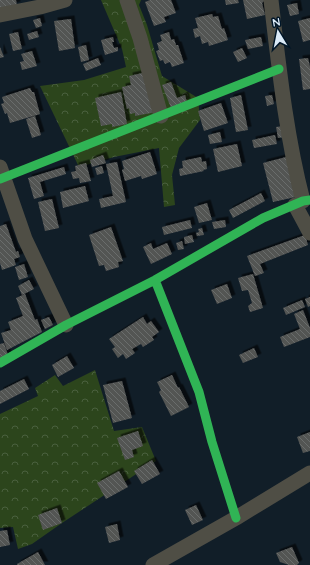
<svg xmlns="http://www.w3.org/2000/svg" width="310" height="565" font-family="Quicksand,sans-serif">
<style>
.forest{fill:url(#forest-crowns)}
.building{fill:url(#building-back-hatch);filter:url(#shadow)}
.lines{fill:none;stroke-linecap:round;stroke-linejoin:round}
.street{stroke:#4f4e45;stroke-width:15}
.fast{stroke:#30b455;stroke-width:9}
</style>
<defs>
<pattern id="forest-crowns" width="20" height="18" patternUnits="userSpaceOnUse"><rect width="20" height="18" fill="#2c451c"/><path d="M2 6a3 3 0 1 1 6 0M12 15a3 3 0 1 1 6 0" fill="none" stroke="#4a603e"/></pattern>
<pattern id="building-back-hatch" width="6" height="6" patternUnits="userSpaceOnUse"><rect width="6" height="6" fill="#535453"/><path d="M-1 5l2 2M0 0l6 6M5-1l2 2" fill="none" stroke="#6b6d6c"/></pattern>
<filter id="shadow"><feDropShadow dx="3.5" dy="-3.5" stdDeviation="0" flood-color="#0009"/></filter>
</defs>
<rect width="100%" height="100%" fill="#111e28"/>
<path class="forest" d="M101,0H141L139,5L147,25L162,76L198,98L200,120L179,148L172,175L175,205L164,207L159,148L114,157L79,167L40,86L84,80L126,67L122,49Z
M95,370L114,431L142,427L156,461L62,523L32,544L18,549L13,527L0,528V414L38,396L35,388L55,375L63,386Z"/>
<path class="building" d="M0,0H16L17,5L0,10Z
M150,0H171L176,13L164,17L166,22L154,26L145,2Z
M225,0H238L239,3L226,5Z
M243,0H265L262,3L265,15L247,19Z
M297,3L299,14L290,16L287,5Z
M212,14L213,17L218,16L222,29L224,28L228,40L209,46L208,42L202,44L200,36L195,38L193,29L198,28L195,18Z
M40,18L42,26L36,28L33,20Z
M310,18V40L303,42L298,21Z
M71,19L75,48L59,51L54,21Z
M37,31L39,37L29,40L27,34Z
M18,32L22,49L13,51L9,34Z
M169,32L171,40L174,39L176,45H178L184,63L172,67L170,62L165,64L163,60L160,61L156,51L159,50L157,43L162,41L160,35Z
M113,37L114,42H112L114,48L118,47V51L105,55L101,40Z
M261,37L263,46L248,49L245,40Z
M86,45L89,60L81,62L78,47Z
M0,47L4,57L0,58Z
M242,48L247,58L238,62L233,52Z
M32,51L37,66L22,70L20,62L24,61L21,54Z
M98,58L101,65L86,71L83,64Z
M308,58L310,67V89L303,90L299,59Z
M147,72L156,112L135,116V113L130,114L129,108L127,109L122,87L131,85L129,76Z
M171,82L177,98L185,95L187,102L171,108L162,85Z
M30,88L32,92H34L40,114L10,123L7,113L5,114L1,104L4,103L2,97Z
M121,92L127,124L112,127V124L101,126L95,98Z
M241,95L248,130L236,132L230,98Z
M272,95L274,104L267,106L265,96Z
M221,103L228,123L204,131L198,111Z
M35,116L41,135L32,138L26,119Z
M283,126L285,137L278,138L276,127Z
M220,132L222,142L210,144L208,135Z
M275,135L277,144L254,148L252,140Z
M237,144L242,166L218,172L213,149Z
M150,152L157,174L142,179L141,176L125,181L122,170L124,169L122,161Z
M103,155L106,163L92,167L90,160Z
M290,156L300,196L273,202L263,163Z
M201,157L202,162L206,161L207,169L203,170L204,171L180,176L179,169L183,168L182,161Z
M117,162L126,202L101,208L99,199L113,196L106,164Z
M86,163L91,181L80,183L79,178L73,179L71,172L76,171L75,166Z
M102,166L104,173L97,175L95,168Z
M64,167L66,174L40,182L44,196L34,199L28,178Z
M85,186L89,201L63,208L60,192Z
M261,193L265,201L233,218L229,210Z
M52,199L59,228L45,231L38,202Z
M207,203L212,220L199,223L194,207Z
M190,220L192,228L164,235L162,227Z
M225,220L226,227L214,229L212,222Z
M6,224L16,252L18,251L20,257L14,259L16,265L2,270L0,263V226Z
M111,227L123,261L118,262L119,267L106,271L104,265L99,266L89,235Z
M202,228L204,235L197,236L196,233L199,232L198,229Z
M192,235L194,242L185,244L184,237Z
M305,235L308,245L260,264L264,273L255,276L247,256Z
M182,241L184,249L178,250L176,243Z
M151,243L153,249L167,243L172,254L151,264L143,247Z
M24,264L28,277L19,280L15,267Z
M253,274L263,308L250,312L248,306L252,303L248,290L242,291L238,278Z
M29,280L34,289L22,295L18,286Z
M227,284L232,298L217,304L211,290Z
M25,294L35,320L37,319L42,332L7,350L1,333L11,330L8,322L23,316L16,298Z
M310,297V306L308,307L305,299Z
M302,300L305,307L286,315L283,308Z
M303,310L310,328V337L284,347L280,337L300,329L294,314Z
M49,317L53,325L45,329L41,320Z
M143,317L147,324L151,321L159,332L152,337L154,340L143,347L141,344L132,349L135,353L126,359L123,354L118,358L112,349L115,347L109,339Z
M4,343L9,358L0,361V344Z
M254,348L258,357L243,363L239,355Z
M67,356L74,368L58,377L52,365Z
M172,375L178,388L179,387L189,407L171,416L159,392L161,390L157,382Z
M24,379L29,389L0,404V391Z
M122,381L132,418L113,423L103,385Z
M138,431L143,446L132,450L134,457L125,460L117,438Z
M310,432V451L303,453L297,437Z
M152,460L160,474L142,484L134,471Z
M119,471L128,487L106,499L97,483Z
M196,505L203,520L192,525L185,510Z
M57,508L62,523L43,530L38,515Z
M117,524L120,540L109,543L105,527Z
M7,530L10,545L0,547V531Z
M292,547L299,563L297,565H289L280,562L276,553Z
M38,552L45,565H17V564Z"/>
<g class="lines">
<path class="street" d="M127,0L140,38L161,116
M271,0C279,68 286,135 303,201
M0,15L40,7L65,0
M0,167L25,239L66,325
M295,205L310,233
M153,565L236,518L310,473"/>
<path class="fast" d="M0,179L279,69
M155,280L199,392L212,442L236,518
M0,363L66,325L155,280L263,218L303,201L310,200"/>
</g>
<g transform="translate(278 32) rotate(350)" stroke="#001628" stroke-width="3" paint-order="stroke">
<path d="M0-3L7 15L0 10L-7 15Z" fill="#dbeaf7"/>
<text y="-6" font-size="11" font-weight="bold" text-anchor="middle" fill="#dbeaf7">N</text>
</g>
</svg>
